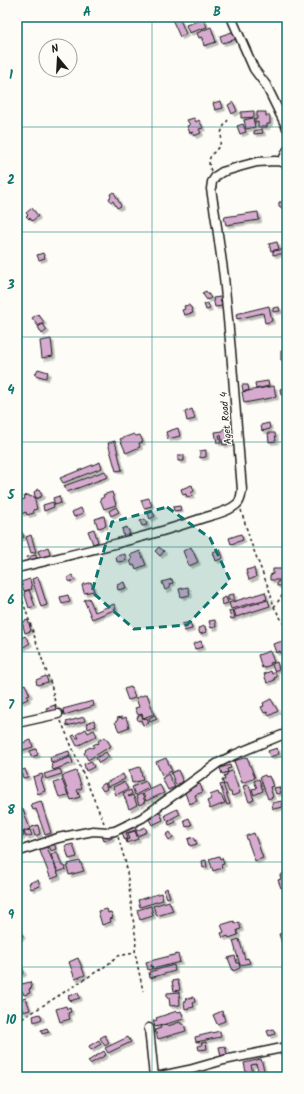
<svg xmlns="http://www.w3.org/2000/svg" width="304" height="1094" font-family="Kalam,sans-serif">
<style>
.building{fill:#d7abd0;stroke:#1c1c1c;filter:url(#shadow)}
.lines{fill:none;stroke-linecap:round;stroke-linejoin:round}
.minor-casing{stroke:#1c1c1c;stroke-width:11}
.path{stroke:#1c1c1c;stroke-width:1.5;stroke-dasharray:3 3;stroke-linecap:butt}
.minor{stroke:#fdfcf7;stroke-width:8}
.marked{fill:#0f766e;fill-opacity:0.2;stroke:#0f766e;stroke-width:3;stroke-dasharray:8 5;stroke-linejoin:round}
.grid{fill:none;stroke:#0f766e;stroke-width:1;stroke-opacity:0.55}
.labels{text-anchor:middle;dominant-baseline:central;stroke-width:3;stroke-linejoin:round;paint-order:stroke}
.street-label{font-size:10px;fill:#1c1c1c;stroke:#fdfcf7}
.neatline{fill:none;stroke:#0f766e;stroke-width:1.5}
.grid-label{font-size:13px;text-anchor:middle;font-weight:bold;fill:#0f766e}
</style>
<defs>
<filter id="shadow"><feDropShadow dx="2.5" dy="2.5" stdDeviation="0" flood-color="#0004"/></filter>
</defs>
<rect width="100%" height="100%" fill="#fdfcf7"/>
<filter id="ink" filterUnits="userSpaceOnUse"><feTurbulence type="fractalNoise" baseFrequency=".025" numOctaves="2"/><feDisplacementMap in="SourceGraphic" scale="8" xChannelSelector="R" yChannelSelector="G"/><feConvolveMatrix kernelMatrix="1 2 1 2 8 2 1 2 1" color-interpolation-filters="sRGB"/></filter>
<g filter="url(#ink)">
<path class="building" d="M171,17H179L186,34L180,37Z
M204,19L207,27L189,33L186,25Z
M211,27L216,42L204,46L202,37L199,38L197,33Z
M235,31L237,39L222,43L220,36Z
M221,101L223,108L215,110L213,103Z
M233,102L237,111L232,114L228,105Z
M254,111V117L241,118V112Z
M257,112H266V116H270V124H267V127H258V122L255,123V119H257Z
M194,118L196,122L199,120L203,128L199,129L201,133L194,136L193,132L190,133L187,126L190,125L187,120Z
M253,118L255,127L246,129L244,120Z
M243,124L246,132L240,134L237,126Z
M262,129L263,133L254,134V131Z
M114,192L121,206L117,208L113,201L111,202L109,198L111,197L110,194Z
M279,202H284V207H279Z
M32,208L38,216L32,221L30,218L29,219L26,216L28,215L26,213Z
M258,212L259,220L226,225L224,217Z
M277,242L279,249L271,251L269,244Z
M287,249V253L273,255V251Z
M43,253L45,258L39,260L37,255Z
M206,291L211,298L207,300L202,293Z
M220,297L222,306L215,307L213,298Z
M208,303L210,309L206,310L204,304Z
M189,305L190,307H191L193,313L184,315L182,310L185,309L184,306Z
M269,306L272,321L265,323L263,313L237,319L236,314Z
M279,307L280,311L273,312V308Z
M38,314L44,322L38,326L32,318Z
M43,324L47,330L42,334L38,327Z
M51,339L53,356L42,358L40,341Z
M281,351H286L285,360H281Z
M38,369L48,372L46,378L35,375Z
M268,381L269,386L256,389L255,383Z
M242,385H248L249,391H243Z
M274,386L276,397L244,403L242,392Z
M287,387V394L281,395L280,389Z
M192,409L195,419L187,421L185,412Z
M269,423L270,429L262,431L261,425Z
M178,428L180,436L168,439L166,432Z
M228,428V430L233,429L236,443L223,445L221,435H219L221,443H217L215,432L223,431V429Z
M268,433H275L276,441L269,442Z
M134,434L136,436L140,435L143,442L139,443L140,447L126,453L120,439Z
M115,441L122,470L116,471L108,443Z
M206,450V457L200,458V451Z
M178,455H184V461H178Z
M100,462L102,468L63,483L60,478Z
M105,471L108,477L67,492L64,486Z
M192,485L194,491L191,493L192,496L187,497L186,494L183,495L181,489Z
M39,489L42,496L36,499L34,492Z
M112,492L116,505L104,509L100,499L104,497L103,495Z
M29,495L30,497L34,496L37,509L33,510L34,513L27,515L26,512L21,514L18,501L25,499L24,496Z
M59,496L61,503L55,505L53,498Z
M149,498L152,506L144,508L141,500Z
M53,502L54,507L44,511L43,505Z
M180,506L181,510L174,511L173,507Z
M116,507L119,512L111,516L109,511Z
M81,508L83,513L74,517L72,512Z
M152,511L155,516L150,519L148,514Z
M104,516L106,526L98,528L95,519Z
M145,519L147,525L142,526L140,521Z
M127,527L130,534L124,537L122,529Z
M94,529L98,542L93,544L88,531Z
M22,532L24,537L17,540V534Z
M241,534L243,540L231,544L229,538Z
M31,535L36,552L31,553L26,537Z
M48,547L51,556L42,560L38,551Z
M159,547L164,551L160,556L155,551Z
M191,547L198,562L189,566L183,551Z
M220,549L223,558L216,561L213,552Z
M140,551L146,565L136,569L134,565L132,566L130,560L132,559L130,555Z
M125,554L126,561L117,562L116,556Z
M36,555L37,561L29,564L27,557Z
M254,568L256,577L249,580L246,570Z
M273,569H283V580H270V575L273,574Z
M72,575L75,579L70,582L67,578Z
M38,577L47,605L41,607L32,579Z
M30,579L32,589L24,591L21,582Z
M172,579L173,583L169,584L170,588L165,590L162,582Z
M284,581V586H277V582Z
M91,582L94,591L84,593L82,585Z
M124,582L126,588L118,590L117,585Z
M188,587L190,595L181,597L179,589Z
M29,590L35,606L29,608L24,592Z
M265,592L267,599L231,609L229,603Z
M234,594V600H228V595Z
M68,595L70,602L62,604L60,597Z
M226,597L228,603L222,605L221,599Z
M89,598L95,612L114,604L116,609L92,619L84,600Z
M268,600L270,606L236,617L234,610Z
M233,610L235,618L231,619L229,611Z
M28,620L31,631L25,633L22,622Z
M215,620L216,627L211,628L209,621Z
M190,622L192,629L184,631L182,624Z
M205,626L206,632L200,634L198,628Z
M25,636L30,643L22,648L17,640Z
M286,640L287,645L286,652L280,653V651L276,653L273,644Z
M201,641L203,647L195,649L193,644Z
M270,651L274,662L270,663L271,665L262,668L258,655Z
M277,662L279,669L274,671L272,664Z
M271,671L272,674L275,672L277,677L274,678L275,680L267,683L264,674Z
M46,676L48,682L37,685L36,680Z
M25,684L30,695L27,696L28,699L21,702L20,700L17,701V687Z
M131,687L135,698L128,700L124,689Z
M147,694L154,714L143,718L142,714L138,715L135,708L139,707L136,698Z
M271,699L278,711L269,716L267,712L264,713L261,707L264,706L263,703Z
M93,701L94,706L64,715L63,709Z
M55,705L56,710L48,713L46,708Z
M141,715L143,719L147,718L149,723L143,725L141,720L138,721L137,717Z
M155,715L157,719L150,722L149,718Z
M84,717L85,721L67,726L66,722Z
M122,717V719L126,717L129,727L119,731L115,722L118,720L117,718Z
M94,720L96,726L88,729L87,723Z
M86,729L88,733L94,730L97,736L77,746L72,736L75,735L77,738H79L77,734Z
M105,737L111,746L88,760L84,753L86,751L85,750L90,747L91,748L94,747L93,745L97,743L98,744L99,743L98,741Z
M31,740L33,747L17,752V745Z
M277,748L279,754L270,757L268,751Z
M36,749L38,755L31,757L30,751Z
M69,751L70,756L51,762L50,757Z
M106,752L109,757L99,763L96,758Z
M71,757L73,763L53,770L51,764Z
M247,757L255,778L242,783L234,761Z
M166,758L172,771L162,775L156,762Z
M91,761L94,767L86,771L84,764Z
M230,765L231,768L227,769L228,772L222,774L220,768Z
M140,767L143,780L132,783L129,770Z
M25,769L28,777L23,778L20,771Z
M60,769L62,774L46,779L44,774Z
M178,770L183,782L176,785L171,773Z
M76,771L82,788L77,790L80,797L71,800L62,776Z
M232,771L240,793L232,796L231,792H229L226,784L224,785L222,780H225L224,776L227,775V773Z
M42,774L43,778L41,779L45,791L38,794L33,777Z
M123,774L125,779L108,787L106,783Z
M168,774L175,787L168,790L162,778Z
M265,775L266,777L269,776L273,786L270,787L273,797L268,799L260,777Z
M259,779L263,791L254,795L252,789L257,788L254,781Z
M62,780L68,795L59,797L54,783Z
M146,781L149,788L135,795L132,787Z
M124,782L128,789L116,795L113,787Z
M105,783L107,789L103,791L100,786Z
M200,784L203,792L195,795L197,801L189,804L184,790Z
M223,784L230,804L227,805L220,785Z
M160,785L164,793L146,801L143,793Z
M249,785L254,800L249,802L243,786Z
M279,787L281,793L276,794L274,788Z
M131,790L132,794L128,796L129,797L133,795L137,805L129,809L123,793Z
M218,792L219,795H221L225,803L210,809L207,801L211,799L210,795Z
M142,794L145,802L139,805L136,796Z
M41,801L51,833L45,835L36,809L33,810L31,804Z
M282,801L283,807L273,809L272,803Z
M23,809L30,829L21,832L17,820V815L20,814L19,810Z
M177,809L180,814L167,821L165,815Z
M159,810L163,820L152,825L149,819L152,818L150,814Z
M189,818L192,825L186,827L184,820Z
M174,819L176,822L169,825L168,822Z
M38,825L40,834L35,836L32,827Z
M134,825L136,830L126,833L128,838L125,840L121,830Z
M145,827L147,832L138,836L136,831Z
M30,830L32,835L26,837L24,832Z
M135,831L138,839L127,843L126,840L130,839L128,833Z
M23,832L24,836L18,838L17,834Z
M170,832L173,837L169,840L166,835Z
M111,833L112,838L104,841L102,836Z
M254,833L263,858L255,861L246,836Z
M194,837L197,844L190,846L188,839Z
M45,843L59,876L51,879L38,846Z
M54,843L56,849L51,851L49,845Z
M73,844L77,857L69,859L65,846Z
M57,852L62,866H65L66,869L58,872L51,855Z
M219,856L220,859L222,858L224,864L221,865L222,868L213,871L209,859Z
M206,860L207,867L203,868L202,861Z
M80,861L84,871L69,875L67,866H69L68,864Z
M287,872V890L285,891L283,887L281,888L278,880L281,879L280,875Z
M38,880L40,886L31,889L29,883Z
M167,888L170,897L167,898L164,890Z
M161,893L163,900L140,907L138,900Z
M284,896H287V906L286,907L283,898H285Z
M169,901L173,911L157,916L153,906Z
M151,906L153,916L140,920L137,910Z
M107,909L108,913L111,912L113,918L110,919L111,922L102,925L98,911Z
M234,921L235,924L239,922L241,929L237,930L238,935L229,938L228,936L223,938L221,933L224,932L221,925Z
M17,926L23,936L17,940Z
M287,932V941L282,943L279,934Z
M239,939L245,959L248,958L250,963L240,965L233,941Z
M178,954L180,962L153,969L152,965H151L152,969L148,970L146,962Z
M235,956L237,963H239L240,968L233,971L228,958Z
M17,957L24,973L21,975L19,972L17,973Z
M78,958L85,975L75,979L69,962Z
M174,965L175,971L150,978L149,972Z
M178,980L180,990L174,991L172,981Z
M30,982L32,988L29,989L30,993L24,995L22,991L19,992L17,985L22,983V984Z
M179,992L180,1005L170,1006L169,998H167V993Z
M78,993L80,998L70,1001L68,996Z
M194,997L195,1002L193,1003L194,1007L185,1009L184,1002H186L185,999Z
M26,998L30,1010L23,1012L19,1000Z
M66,1006L67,1009L70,1008L71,1012L68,1013L70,1019L60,1022L56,1009Z
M177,1011L178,1012L181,1011L184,1019L155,1027L153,1021L157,1020L156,1018Z
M222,1011L225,1021L217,1024L213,1015Z
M40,1014L42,1019L34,1022L33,1016Z
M180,1022L181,1024H184L186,1031L158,1039L155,1030L161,1028L160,1026L167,1024L168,1026Z
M47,1028L49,1032L42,1034L41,1030Z
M273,1029L275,1034L269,1036L267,1031Z
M220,1031L221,1037L196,1042L195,1037Z
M105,1035L109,1043L105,1046L100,1038Z
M128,1037L131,1042L108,1053L105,1048Z
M99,1040L101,1044L91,1050L89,1046Z
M206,1042L207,1049L199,1050L198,1046L202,1045L201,1043Z
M225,1046L227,1054L221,1056L219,1047Z
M104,1051L106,1055L90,1064L88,1061Z
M261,1059L266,1077H260L256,1064L251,1065L254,1077H247L244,1063Z"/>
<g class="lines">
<g class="minor-casing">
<path id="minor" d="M231,17L254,69L266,85L287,128
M282,162L287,151
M17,568C77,553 138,540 197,520C210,515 227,513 237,504C241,501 241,495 242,490L231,351L224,277L217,227L211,189L212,182L216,176L222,172L242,166L257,162L275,161L287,162
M17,723L58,714
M17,852L58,838L93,831L108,832L115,831L142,818L218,763L236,754L287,733
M149,1028L154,1077
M156,1077L189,1070L224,1060L287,1047"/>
</g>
<path class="path" d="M211,171C204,152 219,154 221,140C222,138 221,136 221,134C222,128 225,124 228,120
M241,510L251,543L270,592L274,607L284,624L287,632
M17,584L43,662L51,684L56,707
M274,607L287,589
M61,721L104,823
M118,837L126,864L136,941L135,953L143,991
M17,1022L107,965L118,956L135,953"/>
<use href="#minor" class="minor"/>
</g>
</g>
<path class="marked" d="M167,507L210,538L230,580L187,625L134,629L92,592L112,522Z"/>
<path class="grid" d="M152,17V1077M17,127H287M17,232H287M17,337H287M17,442H287M17,547H287M17,652H287M17,757H287M17,862H287M17,967H287"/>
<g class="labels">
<g class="street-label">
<text transform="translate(226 418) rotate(-95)">Aget Road 4</text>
</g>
</g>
<rect width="304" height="1094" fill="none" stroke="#fdfcf7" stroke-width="44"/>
<g transform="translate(58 58) rotate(342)"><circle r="19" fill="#fdfcf7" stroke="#a3a29f"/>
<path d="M0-3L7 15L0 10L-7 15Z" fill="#1c1c1c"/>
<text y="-6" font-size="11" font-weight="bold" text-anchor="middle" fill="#1c1c1c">N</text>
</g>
<rect x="22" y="22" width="260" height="1050" class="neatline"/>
<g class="grid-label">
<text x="87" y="16">A</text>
<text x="217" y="16">B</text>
<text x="11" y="79">1</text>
<text x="11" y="184">2</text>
<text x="11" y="289">3</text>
<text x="11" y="394">4</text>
<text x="11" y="499">5</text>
<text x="11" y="604">6</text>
<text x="11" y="709">7</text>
<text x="11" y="814">8</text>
<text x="11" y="919">9</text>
<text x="11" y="1024">10</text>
</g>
</svg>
